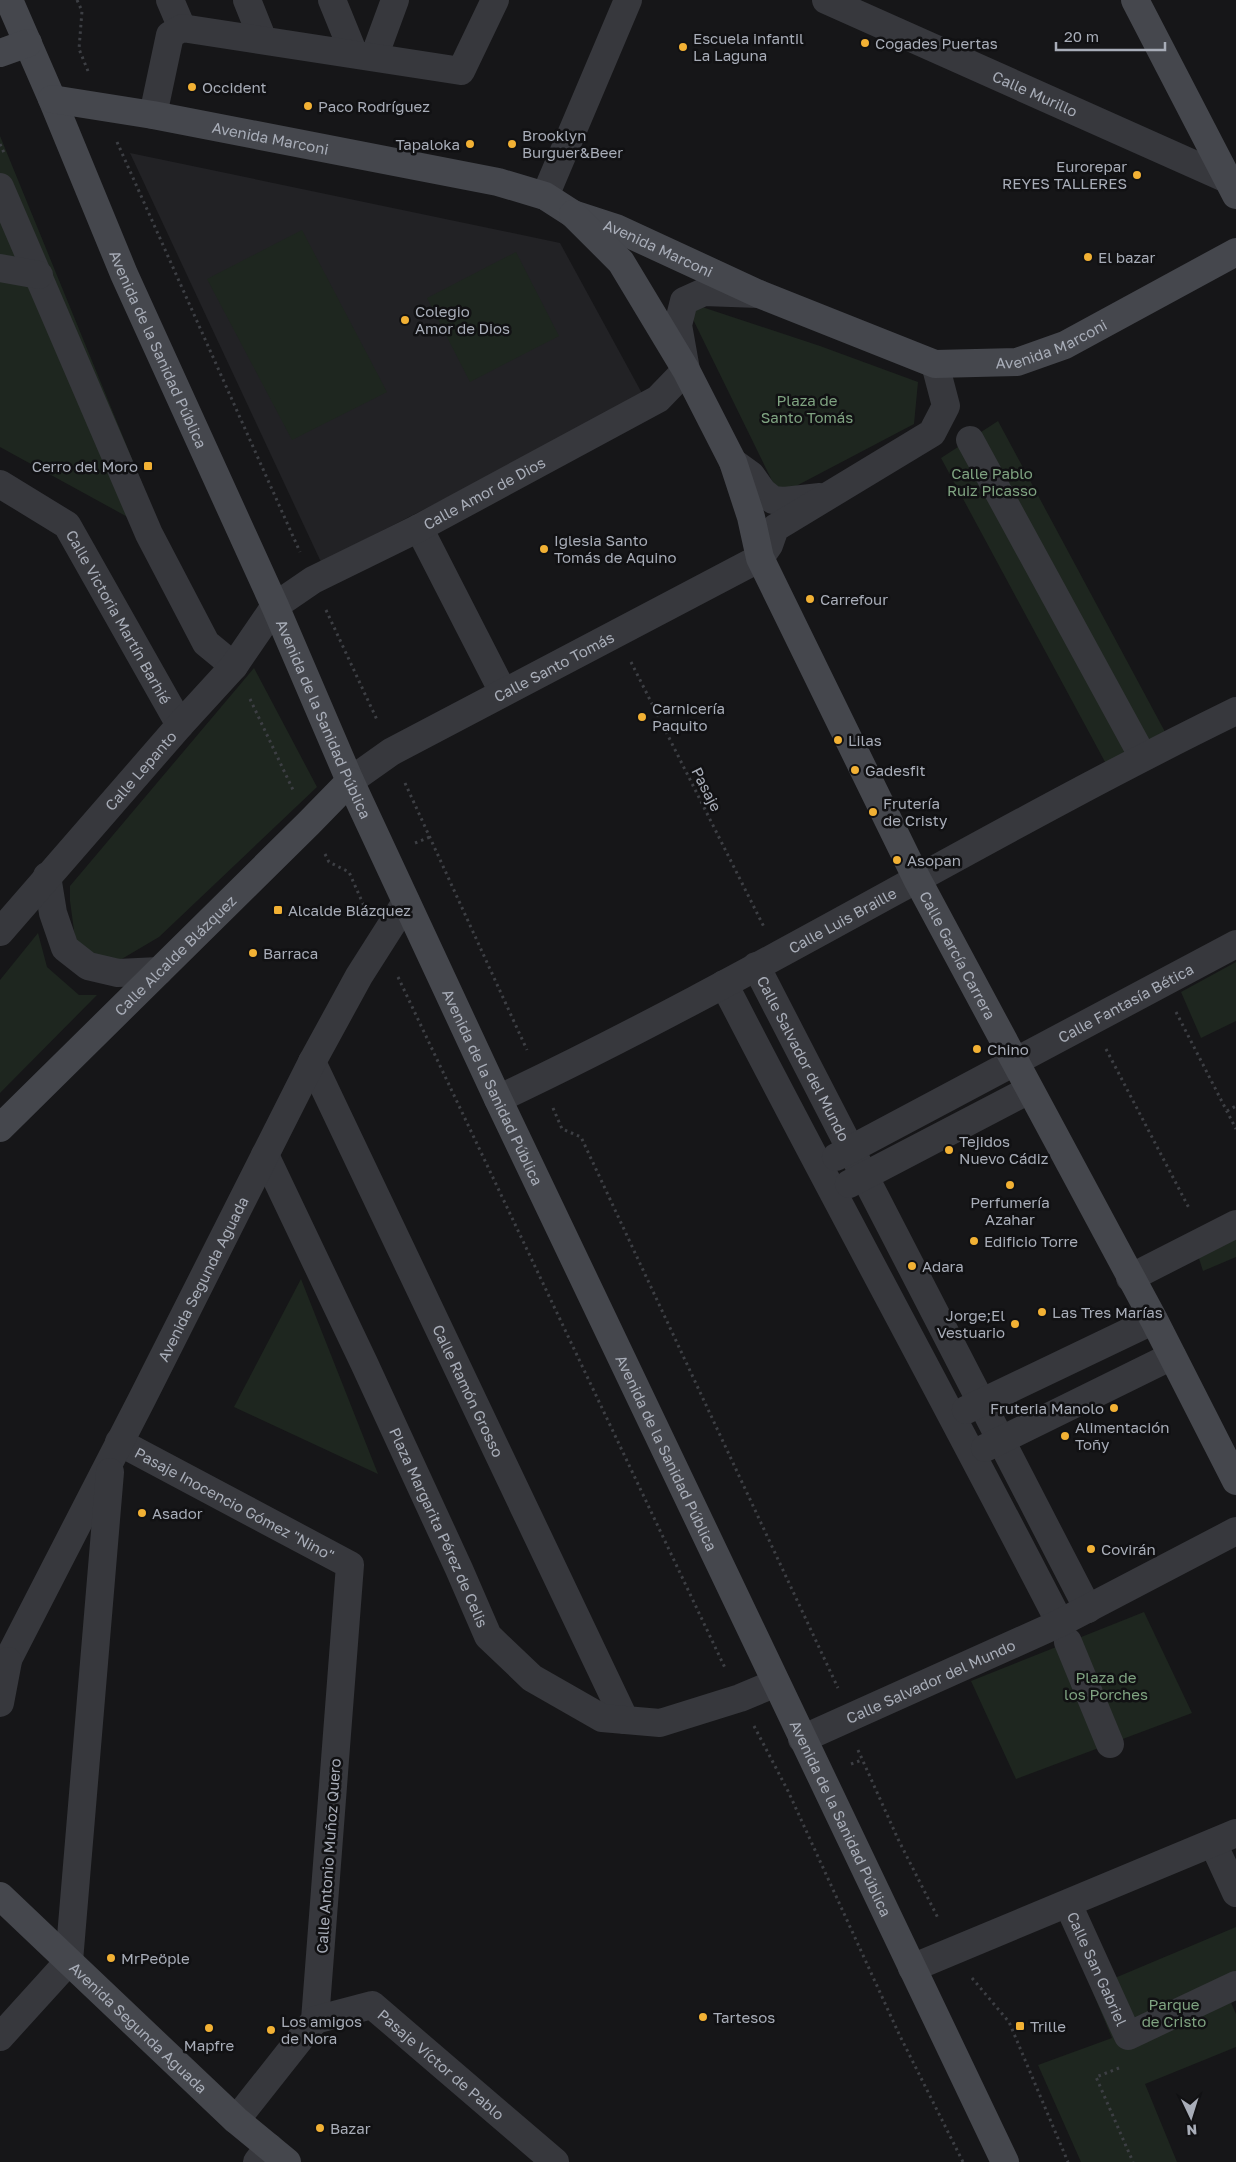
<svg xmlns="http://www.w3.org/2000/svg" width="1236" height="2162" font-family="'Golos Text',sans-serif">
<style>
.built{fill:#222225}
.green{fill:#1e261f}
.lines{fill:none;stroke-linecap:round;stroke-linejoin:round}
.path{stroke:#3d3f44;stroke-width:3;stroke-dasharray:2.5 4;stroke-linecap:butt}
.street{stroke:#37383d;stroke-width:28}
.secondary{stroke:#45474d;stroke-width:28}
.poi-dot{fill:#f2b134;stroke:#111113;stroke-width:2}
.labels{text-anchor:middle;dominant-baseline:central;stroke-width:5;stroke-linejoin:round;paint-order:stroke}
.poi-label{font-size:15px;fill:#a8adb8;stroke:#111113;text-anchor:start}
.street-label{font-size:15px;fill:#a8adb8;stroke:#111113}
.park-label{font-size:15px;fill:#7fa381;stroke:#111113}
</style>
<rect width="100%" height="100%" fill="#161618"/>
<path class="built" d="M130,153L560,243L644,397L321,562Z"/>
<path class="green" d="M0,136L164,537L0,447Z
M302,230L387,392L292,440L207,279Z
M516,252L559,336L470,382L427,298Z
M684,301L820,346L918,382L914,424L779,495Z
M998,421L1171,743L1111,773L941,458Z
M254,668L317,787L159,937L120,960L93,958L76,945L70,901V886Z
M38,933L47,967L79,995H97L0,1093V980Z
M1236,962V1021L1201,1038L1181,992Z
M1236,1233V1257L1203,1271L1197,1252Z
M301,1279L378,1474L234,1407Z
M1144,1612L1192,1713L1016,1779L971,1681Z
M1236,1927V1994L1229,1998L1236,2014V2047L1145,2084L1177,2162H1081L1038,2065L1112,2038L1091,1988Z"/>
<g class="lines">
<path class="path" d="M77,0L82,11L79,49L88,71
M117,142L300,552
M0,144L5,155
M326,610L378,722
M631,662L764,927
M250,699L294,792
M405,783L527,1050
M415,843L430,837
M325,854L329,862L349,872L364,906
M398,977L726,1670
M1176,1012L1236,1129
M1106,1049L1190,1210
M553,1108L562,1129L581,1137L838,1688
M1227,1111L1236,1106
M754,1726L788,1791L899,2034L963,2162
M858,1750L898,1839L939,1920
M851,1764L862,1760
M972,1978L1009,2022L1068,2162
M1119,2068L1096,2077L1133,2162"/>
<g class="street">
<path d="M170,0L182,28"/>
<path d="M247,0L263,40"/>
<path d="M332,0L354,54"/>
<path id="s1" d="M826,0L1227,179"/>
<path d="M374,57L395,0"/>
<path d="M153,115L170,35L182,28L461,71L495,0"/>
<path d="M0,187L149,534L206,643L234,666"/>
<path d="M545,196L628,0"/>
<path d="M0,268L39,275"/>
<path d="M970,440L1143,757"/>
<path d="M733,462L751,475L763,492L773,500L784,501L820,497"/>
<path id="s2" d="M0,484L67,525L180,725"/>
<path d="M419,528L503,692"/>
<path id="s3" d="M350,781L391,752L760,558L769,545L775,528L932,433L946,406L935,364"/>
<path d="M47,876L53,913L65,948L88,966L118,973L159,971"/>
<path id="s4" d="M0,932L180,725L234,666L275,606L313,580L419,528L658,399L686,370L678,325L684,301L704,292L759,294"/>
<path id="s5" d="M756,966L1088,1609"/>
<path d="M724,984C834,1198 950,1409 1060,1623"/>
<path id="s6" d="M312,1062L625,1720"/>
<path id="s7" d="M498,1099C750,980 986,833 1236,711"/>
<path id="s8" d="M265,1155L364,1363L459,1569L488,1636L532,1678L602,1718L660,1723L740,1698L776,1683"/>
<path id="s9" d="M836,1157L1236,944"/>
<path d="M849,1184L1029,1090"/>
<path d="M1130,1278L1236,1224"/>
<path d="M966,1410L1154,1320"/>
<path id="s10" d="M119,1442L350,1565L315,2020L236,2120"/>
<path d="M985,1448L1172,1356"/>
<path d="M1068,1642L1110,1744"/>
<path id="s11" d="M0,1675L142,1399L312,1062L359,976L406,902"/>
<path d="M0,1703L8,1661"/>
<path id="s12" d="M802,1739L1060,1623L1236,1531"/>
<path d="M1213,1843L1236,1893"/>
<path id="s13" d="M1068,1904L1128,2036L1236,1985"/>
<path d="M912,1968L1236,1833"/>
<path id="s14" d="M315,2020L372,2005L555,2162"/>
<path d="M0,2037L69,1961L110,1472"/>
<path d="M257,2162L269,2147"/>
</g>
<g class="secondary">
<path id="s15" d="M9,0L52,99L124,274L275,606L350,781L498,1099L1005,2162"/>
<path d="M1135,0L1236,195"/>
<path d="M0,53L28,43"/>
<path id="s16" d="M52,99L153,115L498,182L545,196L573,214L616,228L759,294L935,364L1017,362L1065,345L1236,252"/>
<path id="s17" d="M573,214L621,262L686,370L733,462L751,517L760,558L917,879L1154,1320L1236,1481"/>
<path id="s18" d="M0,1128L309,823L350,781"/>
<path id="s19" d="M0,1896L236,2120L287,2162"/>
</g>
</g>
<g class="poi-dot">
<circle cx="865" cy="43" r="5"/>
<circle cx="683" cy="47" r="5"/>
<circle cx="192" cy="87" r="5"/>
<circle cx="308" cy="106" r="5"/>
<circle cx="470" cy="144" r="5"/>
<circle cx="512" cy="144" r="5"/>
<circle cx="1137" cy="175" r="5"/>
<circle cx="1088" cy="257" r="5"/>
<circle cx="405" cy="320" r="5"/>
<rect x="143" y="461" width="10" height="10" rx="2.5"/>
<circle cx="544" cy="549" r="5"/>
<circle cx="810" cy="599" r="5"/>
<circle cx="642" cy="717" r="5"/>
<circle cx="838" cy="740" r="5"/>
<circle cx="855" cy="770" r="5"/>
<circle cx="873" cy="812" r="5"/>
<circle cx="897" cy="860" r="5"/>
<rect x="273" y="905" width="10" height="10" rx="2.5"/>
<circle cx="253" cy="953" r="5"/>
<circle cx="977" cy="1049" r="5"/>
<circle cx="949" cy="1150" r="5"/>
<circle cx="1010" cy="1185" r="5"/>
<circle cx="974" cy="1241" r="5"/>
<circle cx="912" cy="1266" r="5"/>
<circle cx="1042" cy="1312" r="5"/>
<circle cx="1015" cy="1324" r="5"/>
<circle cx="1114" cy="1408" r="5"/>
<circle cx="1065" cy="1436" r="5"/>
<circle cx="142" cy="1513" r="5"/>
<circle cx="1091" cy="1549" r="5"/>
<circle cx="111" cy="1958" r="5"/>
<circle cx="703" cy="2017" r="5"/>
<rect x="1015" y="2021" width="10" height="10" rx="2.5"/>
<circle cx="209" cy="2028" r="5"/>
<circle cx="271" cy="2030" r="5"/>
<circle cx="320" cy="2128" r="5"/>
</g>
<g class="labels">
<g class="poi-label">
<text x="693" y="38">Escuela infantil<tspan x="693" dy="17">La Laguna</tspan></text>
<text x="875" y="43">Cogades Puertas</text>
<text x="202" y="87">Occident</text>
<text x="318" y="106">Paco Rodríguez</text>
<text x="522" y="135">Brooklyn<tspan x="522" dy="17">Burguer&amp;Beer</tspan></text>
<text x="460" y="144" text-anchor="end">Tapaloka</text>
<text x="1127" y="166" text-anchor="end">Eurorepar<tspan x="1127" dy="17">REYES TALLERES</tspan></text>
<text x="1098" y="257">El bazar</text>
<text x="415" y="311">Colegio<tspan x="415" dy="17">Amor de Dios</tspan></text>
<text x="138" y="466" text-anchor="end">Cerro del Moro</text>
<text x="554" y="540">Iglesia Santo<tspan x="554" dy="17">Tomás de Aquino</tspan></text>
<text x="820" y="599">Carrefour</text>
<text x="652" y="708">Carnicería<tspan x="652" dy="17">Paquito</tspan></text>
<text x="848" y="740">Lilas</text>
<text x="865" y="770">Gadesfit</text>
<text x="883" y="803">Frutería<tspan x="883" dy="17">de Cristy</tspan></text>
<text x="907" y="860">Asopan</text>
<text x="288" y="910">Alcalde Blázquez</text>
<text x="263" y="953">Barraca</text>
<text x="987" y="1049">Chino</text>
<text x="959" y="1141">Tejidos<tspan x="959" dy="17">Nuevo Cádiz</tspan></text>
<text x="1010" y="1202" text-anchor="middle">Perfumería<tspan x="1010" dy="17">Azahar</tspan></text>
<text x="984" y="1241">Edificio Torre</text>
<text x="922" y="1266">Adara</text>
<text x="1052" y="1312">Las Tres Marías</text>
<text x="1005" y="1315" text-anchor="end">Jorge;El<tspan x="1005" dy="17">Vestuario</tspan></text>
<text x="1104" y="1408" text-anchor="end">Fruteria Manolo</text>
<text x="1075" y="1427">Alimentación<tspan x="1075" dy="17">Toñy</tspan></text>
<text x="152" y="1513">Asador</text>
<text x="1101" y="1549">Covirán</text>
<text x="121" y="1958">MrPeöple</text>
<text x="713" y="2017">Tartesos</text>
<text x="281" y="2021">Los amigos<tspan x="281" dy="17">de Nora</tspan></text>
<text x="1030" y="2026">Trille</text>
<text x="209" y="2045" text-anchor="middle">Mapfre</text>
<text x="330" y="2128">Bazar</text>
</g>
<g class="street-label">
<text stroke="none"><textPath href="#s1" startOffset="229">Calle Murillo</textPath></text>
<text stroke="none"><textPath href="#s16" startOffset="222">Avenida Marconi</textPath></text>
<text stroke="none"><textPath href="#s16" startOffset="628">Avenida Marconi</textPath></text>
<text stroke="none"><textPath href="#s16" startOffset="1048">Avenida Marconi</textPath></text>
<text stroke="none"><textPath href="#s15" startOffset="380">Avenida de la Sanidad Pública</textPath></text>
<text stroke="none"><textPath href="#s4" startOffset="665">Calle Amor de Dios</textPath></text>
<text stroke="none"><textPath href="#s2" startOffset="184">Calle Victoria Martín Barhié</textPath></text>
<text stroke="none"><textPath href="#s3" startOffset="234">Calle Santo Tomás</textPath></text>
<text stroke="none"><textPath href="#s15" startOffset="785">Avenida de la Sanidad Pública</textPath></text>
<text stroke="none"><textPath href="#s4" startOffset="214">Calle Lepanto</textPath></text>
<text transform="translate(707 789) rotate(63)">Pasaje</text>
<text stroke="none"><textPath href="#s7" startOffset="388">Calle Luis Braille</textPath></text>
<text stroke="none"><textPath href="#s18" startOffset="246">Calle Alcalde Blázquez</textPath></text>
<text stroke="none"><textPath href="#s17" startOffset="841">Calle García Carrera</textPath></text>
<text stroke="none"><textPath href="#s9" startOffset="328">Calle Fantasía Bética</textPath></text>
<text stroke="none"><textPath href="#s5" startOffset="104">Calle Salvador del Mundo</textPath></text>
<text stroke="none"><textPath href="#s15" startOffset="1190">Avenida de la Sanidad Pública</textPath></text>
<text stroke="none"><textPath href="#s11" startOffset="445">Avenida Segunda Aguada</textPath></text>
<text stroke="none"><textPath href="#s6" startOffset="364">Calle Ramón Grosso</textPath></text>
<text stroke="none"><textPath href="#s15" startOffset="1595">Avenida de la Sanidad Pública</textPath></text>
<text stroke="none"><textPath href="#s10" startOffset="131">Pasaje Inocencio Gómez "Nino"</textPath></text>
<text stroke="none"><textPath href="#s8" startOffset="411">Plaza Margarita Pérez de Celis</textPath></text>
<text stroke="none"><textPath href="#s12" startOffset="141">Calle Salvador del Mundo</textPath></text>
<text stroke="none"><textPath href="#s15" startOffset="2000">Avenida de la Sanidad Pública</textPath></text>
<text transform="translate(328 1856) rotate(-86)">Calle Antonio Muñoz Quero</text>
<text stroke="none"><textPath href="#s13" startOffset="71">Calle San Gabriel</textPath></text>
<text stroke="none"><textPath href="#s19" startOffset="191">Avenida Segunda Aguada</textPath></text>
<text stroke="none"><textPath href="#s14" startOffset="150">Pasaje Víctor de Pablo</textPath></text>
</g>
<g class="park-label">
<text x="807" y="400">Plaza de<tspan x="807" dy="17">Santo Tomás</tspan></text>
<text x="992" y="473">Calle Pablo<tspan x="992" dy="17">Ruiz Picasso</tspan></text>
<text x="1106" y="1677">Plaza de<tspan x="1106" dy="17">los Porches</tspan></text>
<text x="1174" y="2004">Parque<tspan x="1174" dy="17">de Cristo</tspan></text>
</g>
</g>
<g transform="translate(1191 2117) rotate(176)" stroke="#111113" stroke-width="4" paint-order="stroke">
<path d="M0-4L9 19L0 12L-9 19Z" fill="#a8adb8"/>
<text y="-8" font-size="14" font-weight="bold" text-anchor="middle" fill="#a8adb8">N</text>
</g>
<path d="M1056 42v8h109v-8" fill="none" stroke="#a8adb8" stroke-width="2.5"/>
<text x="1064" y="42" font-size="15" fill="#a8adb8" stroke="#111113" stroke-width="4" paint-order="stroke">20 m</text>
</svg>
